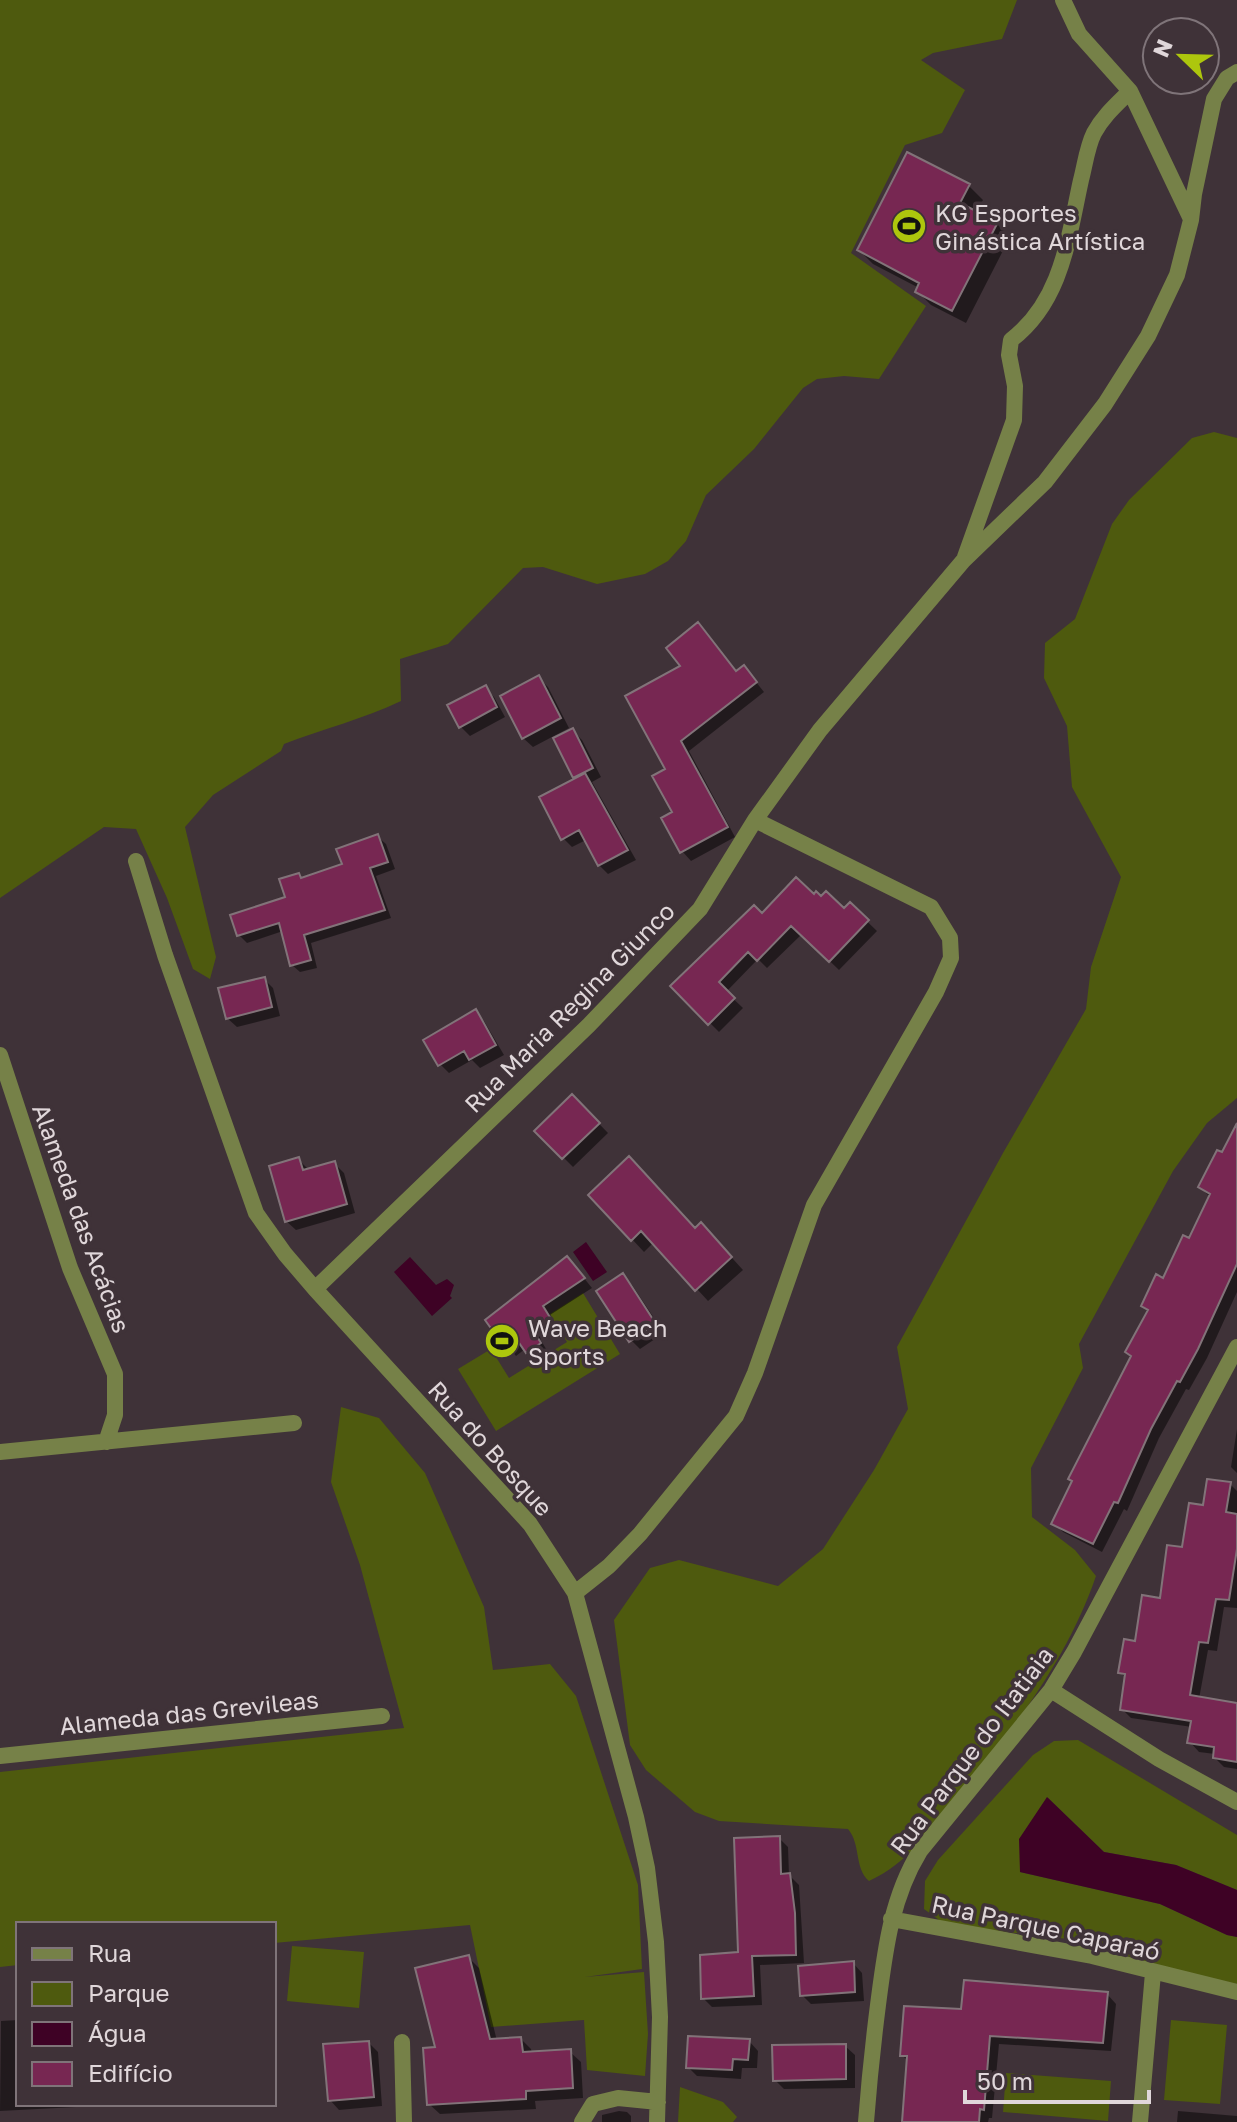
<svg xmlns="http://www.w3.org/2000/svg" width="1237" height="2122" font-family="'Golos Text',sans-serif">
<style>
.green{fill:#4e5a0e}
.water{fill:#3e0225}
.shadow{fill:#0007}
.building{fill:#772752;stroke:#827379;stroke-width:2}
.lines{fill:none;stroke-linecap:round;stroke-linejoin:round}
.street{stroke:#768148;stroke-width:16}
.labels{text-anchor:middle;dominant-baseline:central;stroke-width:7;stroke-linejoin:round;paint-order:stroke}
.poi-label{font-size:24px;fill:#e0d7da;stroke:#3f3238;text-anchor:start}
.street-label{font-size:24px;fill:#e0d7da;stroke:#3f3238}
</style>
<rect width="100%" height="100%" fill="#3f3238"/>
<path class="green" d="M0,0H1017L1002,39L933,53L921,60L965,90L942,133L905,145L851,253L926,306L879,379L844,376L817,379L803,388L754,449L706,495L686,541L668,561L645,574L597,584L543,567L523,568L448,644L400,659L401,701C363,719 323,729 284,744L281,751L213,795L185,827L216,957L210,979L193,969L167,898L136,829L104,827L0,898Z
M1214,432L1237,438V1098L1207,1123L1173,1171L1079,1344L1083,1368L1031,1468L1032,1517L1075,1550L1096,1576C1068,1658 1015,1727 961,1794C935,1826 907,1864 869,1881C854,1868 861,1844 848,1829L719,1821L695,1812L646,1770L630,1745L614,1620L650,1568L679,1560L778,1586L823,1549L874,1470L908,1409L897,1347L1003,1153L1086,1009L1091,967L1121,877L1072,787L1067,726L1044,678L1045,643L1075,619L1112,524L1129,500L1192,438Z
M583,1293L620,1354L496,1431L458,1369L491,1349L509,1378L567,1342L550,1314Z
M341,1407L379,1418L425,1473L484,1607L493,1670L550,1664L576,1696L638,1885L642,1969L585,1977L644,1972L648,2034L645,2076L587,2070L584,2020L491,2027L470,1925L274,1943V1924H18V1965L0,1967V1772L404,1728L360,1565L331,1482Z
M1078,1740L1237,1835V1890L1176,1865L1104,1852L1048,1798L1020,1872L1160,1904L1227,1935L1237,1937V1984L1179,1971L1068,1939L946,1925L924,1909L925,1881L938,1860L1033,1755L1054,1741Z
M292,1946L364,1952L359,2008L287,2001Z
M1171,2020L1227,2025L1220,2104L1164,2100Z
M1006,2073L1111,2081L1108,2121L1003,2112Z
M680,2087L723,2102L737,2117L733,2122H678Z"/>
<path class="water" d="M586,1242L607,1272L593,1281L573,1252Z
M410,1257L436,1285L447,1279L454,1285L450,1296L452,1298L432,1316L394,1272Z
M1047,1797L1104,1852L1176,1865L1237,1890V1937L1227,1935L1160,1904L1020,1872L1019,1839Z"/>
<path class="shadow" d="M969,186L983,200L976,213L996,223L1010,237L966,323L931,305L917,291L919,288L873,264L859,250Z
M707,634L737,672L752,677L764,692L689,751L735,837L691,861L682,851L667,770L684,667Z
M539,678L548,687L569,728L533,747L523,738Z
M485,688L494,697L505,717L470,736L461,727Z
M572,730L582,740L601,777L592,782L636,860L608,874L599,865L586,840L572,847L563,838L578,779L575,777Z
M378,837L386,844L395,869L376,876L391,918L311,943L317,968L300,972L292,965L283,931L247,943L239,935L233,917L287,899L298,875L303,879L344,866Z
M814,896L844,911L850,905L877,931L839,970L802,934L767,968L758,959L726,992L743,1008L719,1032L673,986L762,916Z
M264,979L273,988L280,1016L237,1027L227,1018Z
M475,1012L484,1021L504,1055L480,1068L472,1060L449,1073L440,1064Z
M572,1096L608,1133L573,1167L537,1131Z
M1237,1128V1292L1207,1358L1189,1390L1186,1389L1159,1438L1127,1511L1124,1509L1102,1552L1063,1532L1054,1523L1133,1357L1149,1311L1144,1306L1190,1241L1209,1196L1200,1187L1223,1155Z
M299,1160L308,1169L335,1164L344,1173L355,1213L296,1230L286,1221Z
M591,1195L713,1237L743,1270L708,1301L654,1242L644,1252Z
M575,1267L592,1288L550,1315L558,1328L540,1339L548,1352L536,1361L525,1349L516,1356L487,1321Z
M623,1276L632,1285L664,1333L640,1349L631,1340Z
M1237,1429V1473L1231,1467Z
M1230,1484L1237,1491V1608L1224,1607L1217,1651L1208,1650L1199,1699L1237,1705V1769L1224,1767L1215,1758V1754L1199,1752L1190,1742L1192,1727L1131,1718L1122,1709L1126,1678L1120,1672L1161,1600L1205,1508Z
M779,1838L788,1847L789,1875L799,1885L804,1963L760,1965L762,2005L712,2007L703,1998L740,1953Z
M468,1957L479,1968L497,2041L521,2039L531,2049L532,2054L570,2052L581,2062L583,2098L535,2101L536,2109L440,2114L429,2104L437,2049Z
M853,1963L862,1973L864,2001L811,2004L802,1995Z
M1107,1994L1116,2004L1111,2051L999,2044L992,2118H989L988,2122H904L909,2062L902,2055L963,2011Z
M18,2020V2104H133L0,2111L1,2021Z
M749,2041L758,2051L757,2068H742L741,2079L697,2076L688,2067Z
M369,2043L378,2052L382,2106L339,2110L330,2100Z
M845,2046L855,2055V2088L784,2089L775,2080Z
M197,2104H240L200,2107Z
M619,2111L627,2112L631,2116V2122H602V2115Z
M1178,2111L1237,2116V2122H1177Z"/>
<path class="building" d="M907,152L970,184L960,203L998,222L952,311L915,292L919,283L857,250Z
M698,622L736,671L744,665L757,682L681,741L728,827L680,853L661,818L672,812L652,776L665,769L625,696L680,666L666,648Z
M539,675L561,718L522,739L500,696Z
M486,685L497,707L459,728L447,705Z
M573,728L593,768L573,778L553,738Z
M585,773L628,850L598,866L579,830L561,840L539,797Z
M378,834L388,862L370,868L385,910L304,935L311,960L290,966L279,923L237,936L230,915L285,897L279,879L299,873L301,878L342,864L336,849Z
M796,877L814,894L816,891L821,896L826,891L844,908L850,902L869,920L829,962L791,926L757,961L748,952L719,982L735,998L708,1025L670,986L754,905L762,913Z
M265,977L272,1007L226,1019L218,988Z
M476,1009L496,1045L469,1060L464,1051L438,1066L423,1040Z
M572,1094L600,1123L562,1159L534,1131Z
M1237,1123V1264L1198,1349L1180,1382L1177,1381L1151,1429L1118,1503L1114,1502L1093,1544L1051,1524L1072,1481L1068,1479L1131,1356L1125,1352L1148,1310L1141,1306L1156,1274L1163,1278L1183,1235L1189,1238L1210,1194L1198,1187L1217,1150L1222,1152Z
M629,1156L695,1228L701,1222L732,1257L695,1291L641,1231L631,1241L588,1195Z
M299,1157L303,1170L335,1161L347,1204L285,1222L269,1166Z
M567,1256L585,1278L543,1306L551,1319L533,1330L541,1343L526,1353L517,1340L505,1348L485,1320Z
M623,1273L656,1324L629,1342L596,1291Z
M1207,1479L1231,1482L1226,1512L1237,1514V1549L1229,1600L1216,1599L1208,1643L1199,1642L1190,1695L1237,1703V1762L1213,1758L1214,1747L1187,1743L1191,1721L1120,1710L1125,1674L1118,1673L1124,1639L1135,1641L1142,1595L1160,1598L1167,1545L1182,1547L1189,1503L1203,1505Z
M780,1836L781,1874L790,1873L795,1913L796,1955L752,1956L754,1996L701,1999L700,1955L738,1952L734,1838Z
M469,1955L490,2039L521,2037L523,2052L571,2049L573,2088L526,2091V2099L427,2105L423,2048L435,2047L415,1968Z
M854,1961L855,1992L800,1996L798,1966Z
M964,1980L1108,1992L1103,2043L990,2036L984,2110L980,2109L979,2122H902L907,2056H900L904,2006L961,2009Z
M688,2036L750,2039L748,2060L733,2059L732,2070L686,2068Z
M369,2041L374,2097L328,2101L323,2044Z
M846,2044V2079L773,2081L772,2045Z"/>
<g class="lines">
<path class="street" d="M1063,0L1079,34L1130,91L1191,219
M965,557L1014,420L1015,386L1009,355L1011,340C1062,301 1068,239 1081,180C1085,165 1087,147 1094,133C1103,116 1117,104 1130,91
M136,861L165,955L256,1213L285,1254L315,1289L530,1524L575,1593L636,1817L647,1868L656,1942L660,2017L657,2122
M0,1055L70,1268L115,1374V1415L106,1442
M315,1289L589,1025L700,909L755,820L820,730L963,561L1045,482L1105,404L1148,336L1177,275L1191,220L1194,194L1214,99L1227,78L1237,72
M0,1452L294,1423
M575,1593L609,1566L640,1534L736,1416L755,1373L814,1205L936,992L951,958L950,938L931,907L755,820
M1051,1690L1159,1759L1237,1802
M0,1756L382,1716
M891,1919L1092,1956L1237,1992
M402,2042L404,2122
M582,2122L593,2104L618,2098L658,2102
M866,2122C869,2083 873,2044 878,2005C885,1951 891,1898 920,1851L1051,1690L1074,1652L1237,1347
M1140,2122L1153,1973"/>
</g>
<defs>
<g id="stadium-disc" transform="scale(1.8)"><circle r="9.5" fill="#adc60d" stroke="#3f3238"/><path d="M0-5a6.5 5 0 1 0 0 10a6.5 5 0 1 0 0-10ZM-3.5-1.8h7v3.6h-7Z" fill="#111"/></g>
</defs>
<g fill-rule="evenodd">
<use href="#stadium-disc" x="909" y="226"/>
<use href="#stadium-disc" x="502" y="1341"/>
</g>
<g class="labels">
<g class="poi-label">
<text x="935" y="212">KG Esportes<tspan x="935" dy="28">Ginástica Artística</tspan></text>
<text x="528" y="1327">Wave Beach<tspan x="528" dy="28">Sports</tspan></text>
</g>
<g class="street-label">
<text transform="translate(569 1007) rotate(-45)">Rua Maria Regina Giunco</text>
<text transform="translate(82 1218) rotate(70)">Alameda das Acácias</text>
<text transform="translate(491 1448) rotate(48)">Rua do Bosque</text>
<text transform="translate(189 1712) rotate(-6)">Alameda das Grevileas</text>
<text transform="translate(971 1750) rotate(-53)">Rua Parque do Itatiaia</text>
<text transform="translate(1046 1927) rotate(12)">Rua Parque Caparaó</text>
</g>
</g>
<rect x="16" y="1922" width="260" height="184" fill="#3f3238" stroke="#7f7479" stroke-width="2"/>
<rect x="32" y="1948" width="40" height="12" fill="#768148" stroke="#7f7479" stroke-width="2"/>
<text x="88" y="1962" font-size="24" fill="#e0d7da">Rua</text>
<rect x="32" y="1982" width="40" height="24" fill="#4e5a0e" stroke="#7f7479" stroke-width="2"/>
<text x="88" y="2002" font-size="24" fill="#e0d7da">Parque</text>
<rect x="32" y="2022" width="40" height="24" fill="#3e0225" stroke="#7f7479" stroke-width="2"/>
<text x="88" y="2042" font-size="24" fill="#e0d7da">Água</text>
<rect x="32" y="2062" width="40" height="24" fill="#772752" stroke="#7f7479" stroke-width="2"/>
<text x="88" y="2082" font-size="24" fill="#e0d7da">Edifício</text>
<g transform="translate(1181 56) rotate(293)"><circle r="38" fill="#3f3238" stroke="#7f7479" stroke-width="2"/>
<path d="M0-6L14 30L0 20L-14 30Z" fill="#adc60d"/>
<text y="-12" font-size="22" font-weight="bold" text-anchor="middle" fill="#e0d7da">N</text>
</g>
<path d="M965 2090v12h184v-12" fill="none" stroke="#e0d7da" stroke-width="4"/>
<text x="977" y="2090" font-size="24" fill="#e0d7da" stroke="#3f3238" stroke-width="6" paint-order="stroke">50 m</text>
</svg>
